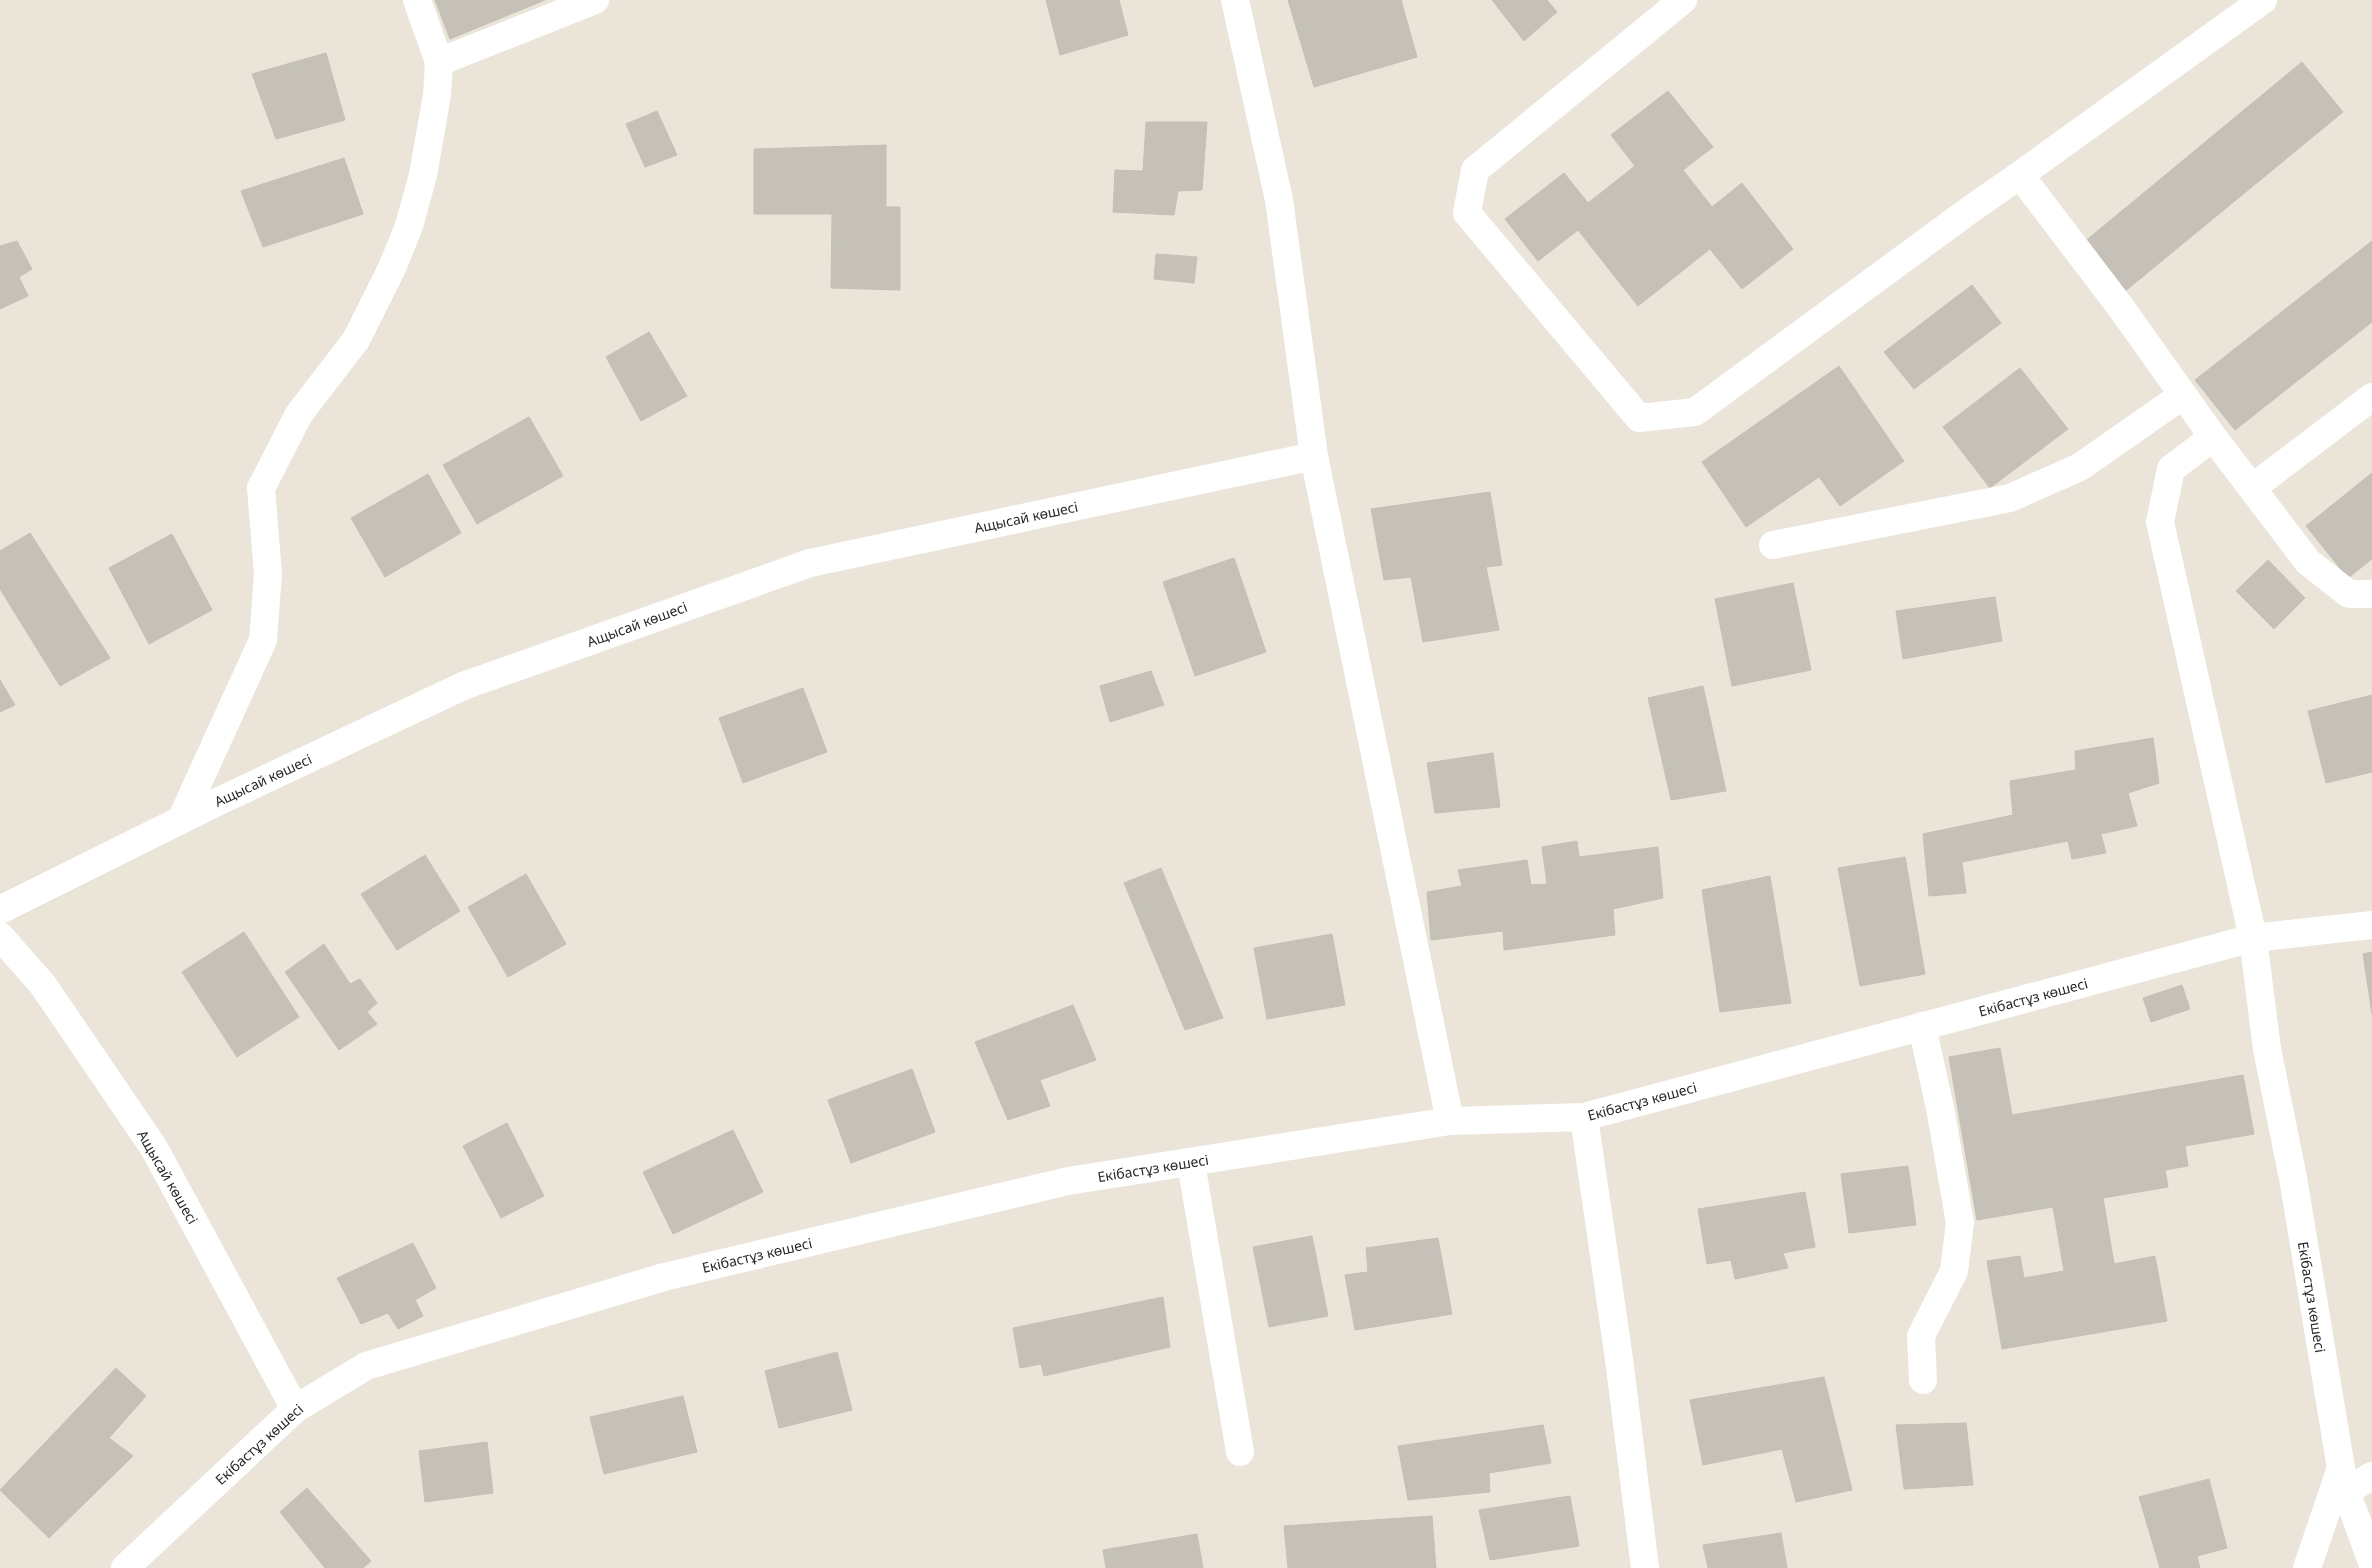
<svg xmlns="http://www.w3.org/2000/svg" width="2372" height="1568" font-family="'Noto Sans',sans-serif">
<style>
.building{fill:#c5c1b9;stroke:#c5c0b3}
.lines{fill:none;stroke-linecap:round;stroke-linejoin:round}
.minor{stroke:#fff;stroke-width:28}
.labels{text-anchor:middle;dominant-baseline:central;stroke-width:4;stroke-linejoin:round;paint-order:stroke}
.street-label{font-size:14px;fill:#282828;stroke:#fff}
</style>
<rect width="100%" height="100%" fill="#eae4d9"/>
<path class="building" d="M435,0H545L450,39Z
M1046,0H1119L1128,35L1060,55Z
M1288,0H1401L1417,57L1314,87Z
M1492,0H1547L1557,12L1524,41Z
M326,53L345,120L276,139L252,74Z
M2302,62L2343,112L2118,297L2077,248Z
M1668,91L1713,147L1683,170L1712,207L1742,183L1793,249L1742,289L1710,249L1638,306L1578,230L1538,261L1505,219L1564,173L1588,203L1635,166L1611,135Z
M657,111L677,155L645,167L626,124Z
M1146,122H1207L1202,190L1178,191L1174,215L1113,212L1115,170L1143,171Z
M886,145V207H900V290L831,288L832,214H754V149Z
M344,158L363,214L263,247L241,191Z
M17,241L32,269L19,277L28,296L0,309V246Z
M2372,241V322L2235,430L2195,380Z
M1156,254L1197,257L1194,283L1154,279Z
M1972,285L2001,323L1914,389L1884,352Z
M649,332L687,396L641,421L606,357Z
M1839,366L1904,461L1840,506L1819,477L1746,527L1702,462Z
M2020,368L2068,429L1990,488L1943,427Z
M529,417L563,476L477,524L443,465Z
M2372,473V559L2348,578L2306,526Z
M428,474L461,533L385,577L351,518Z
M1490,492L1502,565L1486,567L1499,630L1423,642L1411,577L1384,580L1371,509Z
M30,533L110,658L60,686L0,589V551Z
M172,534L212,610L149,644L109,568Z
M1234,558L1266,652L1195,676L1163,582Z
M2268,560L2305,598L2274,629L2236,591Z
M1793,583L1811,670L1732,686L1715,599Z
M1995,597L2002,641L1903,659L1896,611Z
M1151,671L1164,705L1110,722L1100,686Z
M0,680L15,705L0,712Z
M1703,686L1726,791L1671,800L1648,698Z
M803,688L827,752L743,783L719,718Z
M2372,695V772L2326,783L2308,711Z
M2153,738L2159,783L2128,793L2137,826L2101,834L2106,853L2072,859L2068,841L1962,862L1966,893L1929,896L1923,834L2013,815L2010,781L2076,770L2075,751Z
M1493,753L1500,807L1435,813L1427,763Z
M1577,841L1579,857L1658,847L1663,898L1613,909L1615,935L1504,950L1503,931L1431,940L1427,892L1462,886L1458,870L1527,860L1531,885L1547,884L1542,847Z
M425,855L460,911L397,950L361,894Z
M1905,857L1925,974L1860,986L1838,868Z
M1161,868L1223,1018L1185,1030L1124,883Z
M526,874L566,944L508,977L468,907Z
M1770,876L1791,1003L1720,1012L1702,890Z
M244,932L299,1017L237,1057L182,972Z
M1332,934L1345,1005L1267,1019L1254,948Z
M324,944L350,984L360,979L377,1003L367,1012L377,1024L339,1050L285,972Z
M2372,952V1014L2363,954Z
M2182,985L2190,1009L2151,1022L2143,998Z
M1073,1005L1096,1060L1040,1080L1050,1106L1008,1120L975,1042Z
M2000,1048L2012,1115L2243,1075L2254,1134L2185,1146L2188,1166L2165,1170L2168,1187L2103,1198L2114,1264L2155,1256L2167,1321L2002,1349L1987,1261L2020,1256L2024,1278L2064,1271L2053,1207L1977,1220L1949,1057Z
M912,1069L935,1132L851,1163L828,1100Z
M507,1123L544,1196L501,1218L463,1146Z
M733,1130L763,1192L673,1234L643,1172Z
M1908,1166L1916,1225L1849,1233L1841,1174Z
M1805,1192L1815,1247L1783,1253L1788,1268L1735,1279L1731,1260L1707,1264L1698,1209Z
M1312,1236L1328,1316L1269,1327L1253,1247Z
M1438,1238L1452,1314L1355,1330L1345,1275L1368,1272L1366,1248Z
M413,1243L436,1288L415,1300L423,1316L398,1329L388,1313L361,1324L337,1278Z
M1163,1297L1170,1347L1044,1376L1041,1364L1020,1368L1013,1328Z
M837,1352L852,1410L779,1428L765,1371Z
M116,1368L146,1396L109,1438L133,1456L49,1538L0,1490Z
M1824,1377L1852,1490L1796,1502L1782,1449L1703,1465L1690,1400Z
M683,1396L697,1452L604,1474L590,1417Z
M1966,1423L1973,1485L1904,1489L1896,1425Z
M1543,1425L1551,1463L1489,1473L1490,1492L1408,1500L1398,1446Z
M487,1442L493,1493L425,1502L419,1451Z
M2209,1479L2227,1548L2197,1556L2200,1568H2160L2139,1497Z
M307,1488L371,1561L363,1568H325L280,1512Z
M1570,1496L1579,1546L1490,1560L1479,1510Z
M1432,1516L1436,1568H1288L1284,1526Z
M1781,1533L1787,1568H1708L1703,1545Z
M1197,1534L1203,1568H1106L1103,1550Z"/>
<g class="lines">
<path class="minor" d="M1235,0L1279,200L1314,456L1450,1121
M1683,0L1475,170L1467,213L1639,418L1695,412L1971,209L2020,175
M2263,0L2020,175L2119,305L2213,437L2171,469L2160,522L2253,938L2267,1049L2293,1178L2341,1468L2346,1491L2372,1562
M439,62L595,0
M2213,437L2308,562L2349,594H2372
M2252,488L2372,397
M1773,545L2010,498L2080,467L2183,395
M181,820L263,640L268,574L261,488L299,414L356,340L392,268L409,226L423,175L437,95L439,62L417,0
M0,910L215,803L463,686L810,563L1314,456
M0,936L43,985L154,1148L295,1409
M1922,1026L1941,1113L1960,1223L1954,1271L1921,1336L1923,1380
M1584,1117L1619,1359L1645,1568
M1191,1163L1240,1452
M2346,1491L2372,1476
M125,1568L295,1409L366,1366L664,1277L1068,1181L1450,1121L1584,1117L2253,938L2372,925
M2307,1568L2341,1468"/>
</g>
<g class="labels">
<g class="street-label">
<text transform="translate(1026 517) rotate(-12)">Ащысай көшесі</text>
<text transform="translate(637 624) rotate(-20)">Ащысай көшесі</text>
<text transform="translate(263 780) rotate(-25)">Ащысай көшесі</text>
<text transform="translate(2033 997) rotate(-15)">Екібастұз көшесі</text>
<text transform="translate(1642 1101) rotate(-15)">Екібастұз көшесі</text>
<text transform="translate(1153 1168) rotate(-9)">Екібастұз көшесі</text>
<text transform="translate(168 1177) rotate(60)">Ащысай көшесі</text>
<text transform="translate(757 1255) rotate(-13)">Екібастұз көшесі</text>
<text transform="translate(2312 1297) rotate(81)">Екібастұз көшесі</text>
<text transform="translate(259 1444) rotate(-42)">Екібастұз көшесі</text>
</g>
</g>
</svg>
